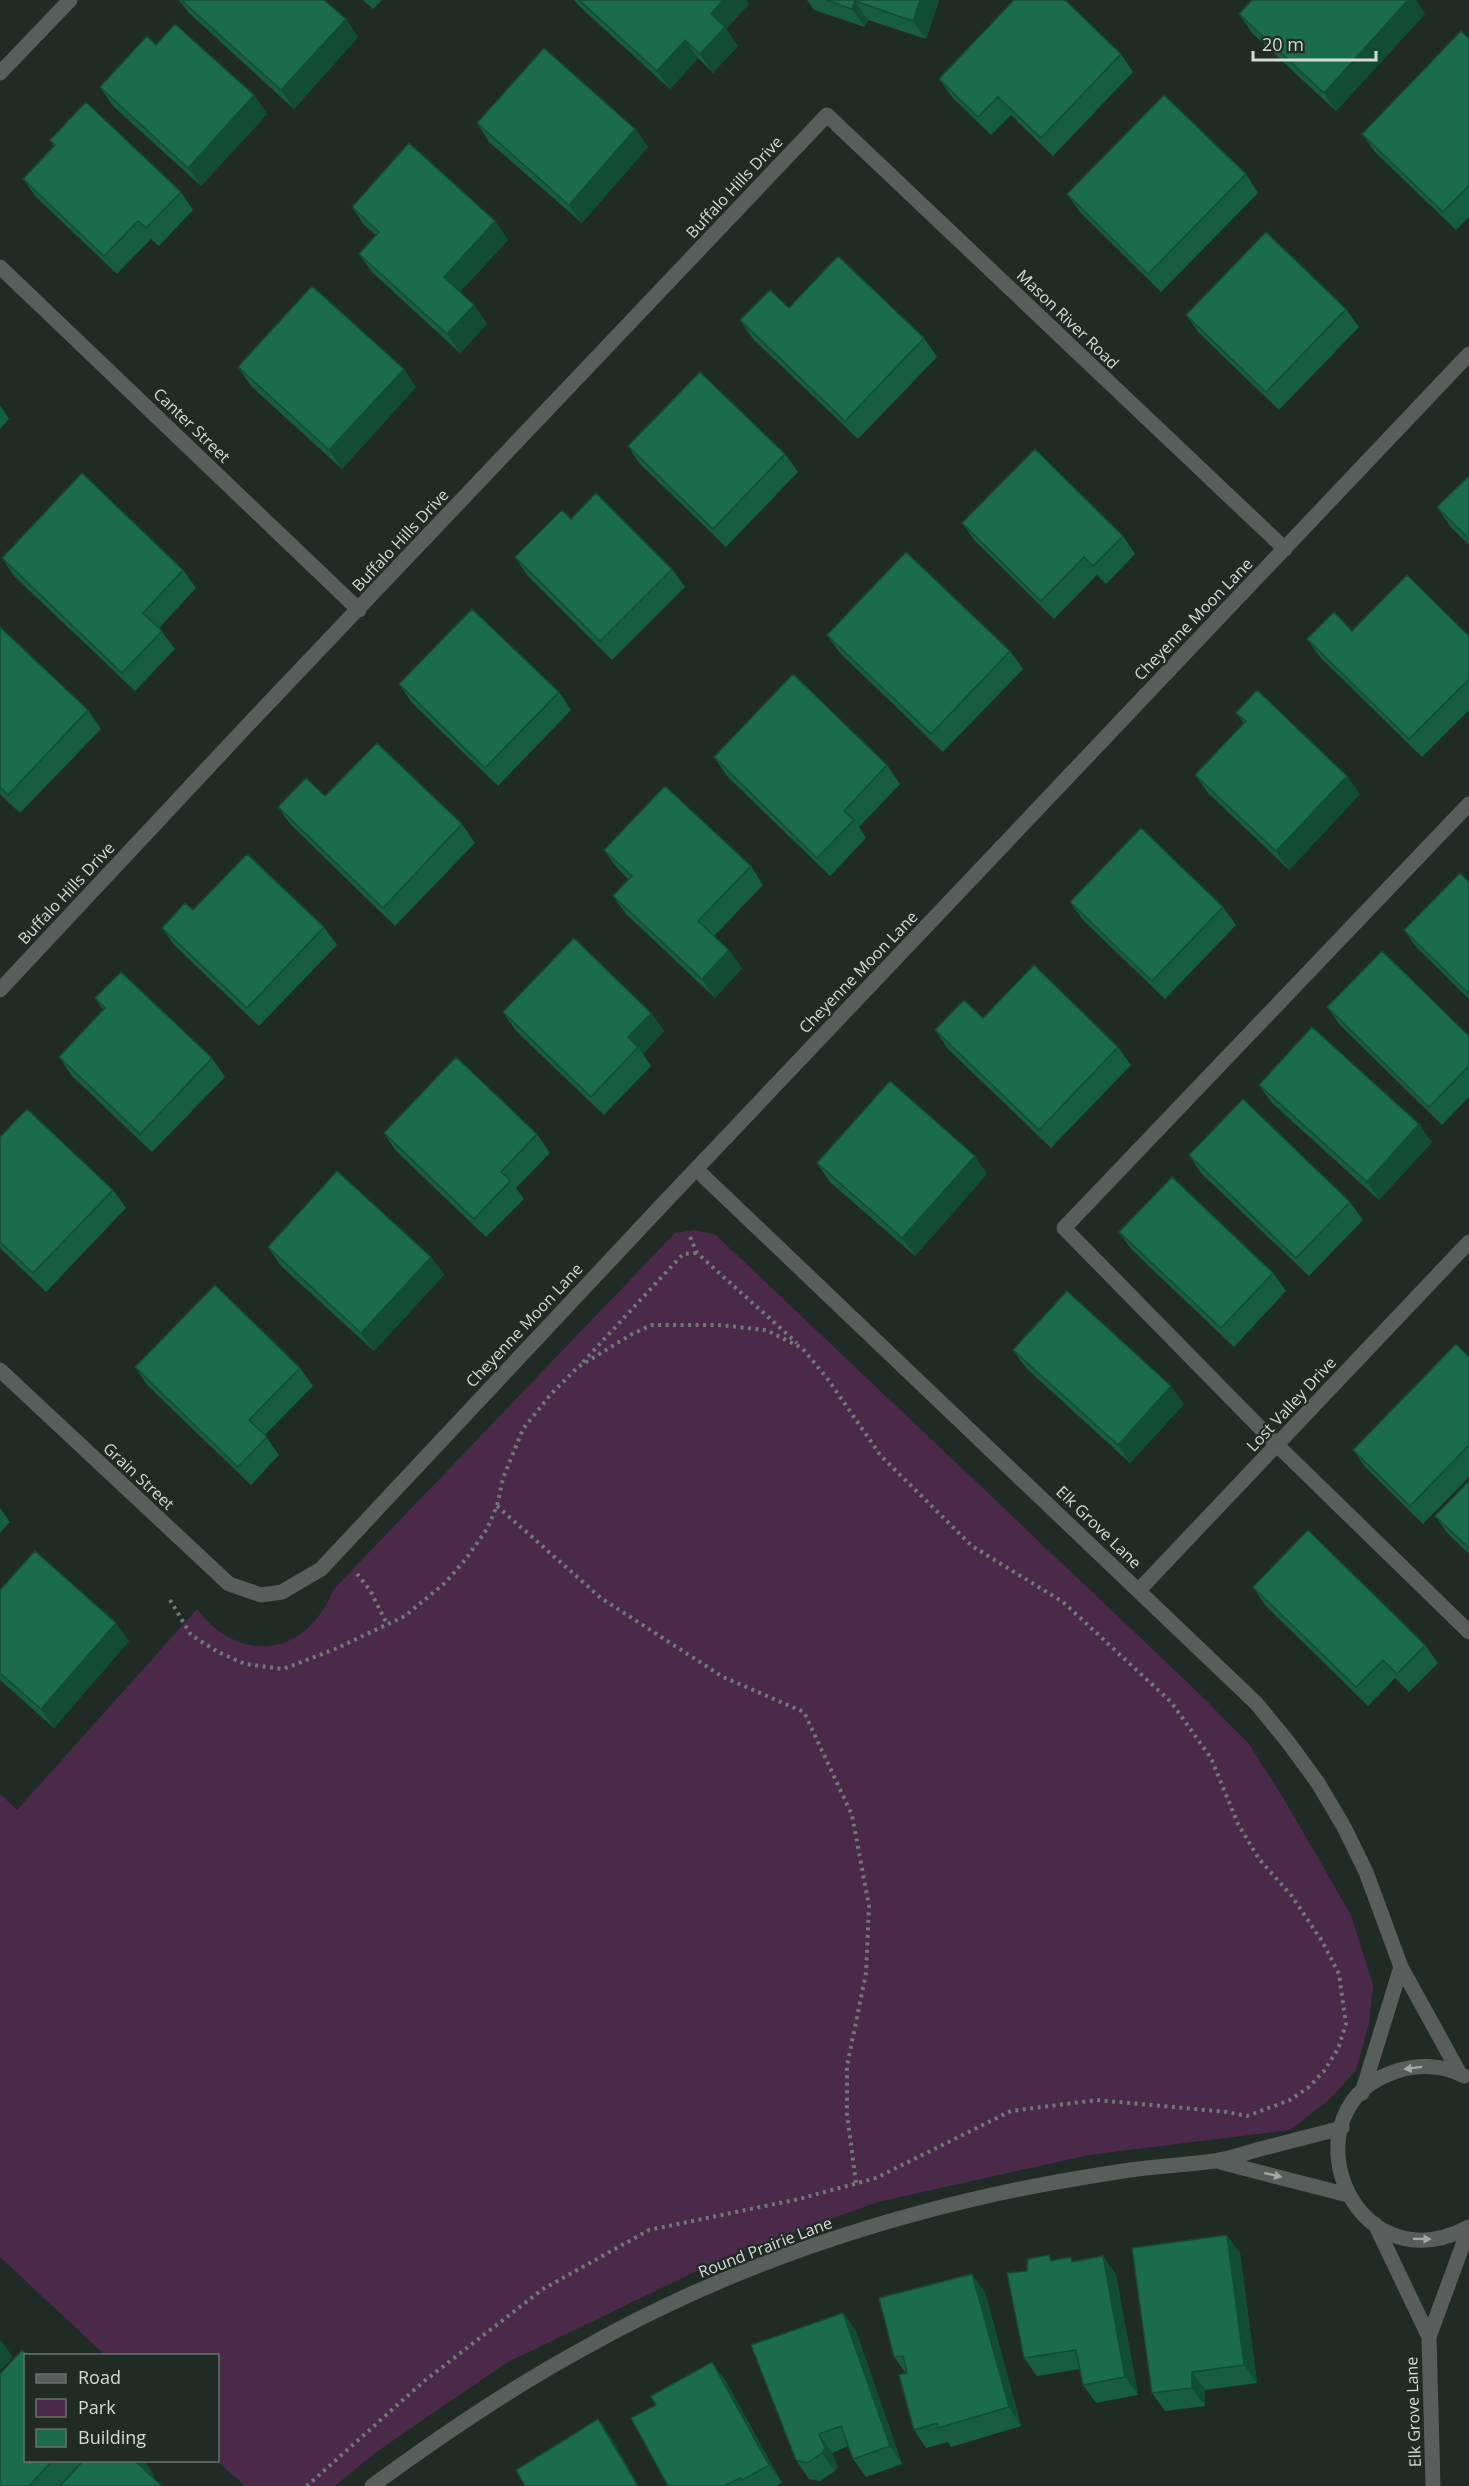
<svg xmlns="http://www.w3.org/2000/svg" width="1469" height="2486" font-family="'Open Sans',sans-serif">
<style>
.green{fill:#4b2949}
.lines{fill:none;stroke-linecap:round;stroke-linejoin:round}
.path{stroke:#707974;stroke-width:4;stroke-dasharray:3 4.5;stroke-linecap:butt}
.minor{stroke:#585e5b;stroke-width:15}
.wall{fill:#165d42}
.shaded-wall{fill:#124c36}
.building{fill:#1a6c4d;stroke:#124c36;stroke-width:1.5}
.oneway{fill:#a2a9a5}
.labels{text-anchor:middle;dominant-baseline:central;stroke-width:4.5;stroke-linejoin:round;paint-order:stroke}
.street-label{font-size:16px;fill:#d4dbd7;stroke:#202b25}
</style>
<rect width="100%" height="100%" fill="#202b25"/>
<path class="green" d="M695,1230L716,1235L1207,1701L1249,1744L1285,1801L1351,1915L1373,1985L1369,2024L1356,2070L1330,2099L1290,2130L1089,2155L878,2202L726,2257L506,2363L375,2453L335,2486H245L217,2461L218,2356L105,2355L0,2257V1794L17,1810L197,1609C240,1666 307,1656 333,1590L675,1233Z"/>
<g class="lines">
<path class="path" d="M690,1237L697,1253L797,1343
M583,1362L683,1254L697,1253
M497,1506L601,1598L723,1677L804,1712L852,1815L869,1906L866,1973L847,2066V2114L856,2183
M357,1574L370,1590L387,1624
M170,1600L191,1635L218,1652L245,1664L283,1669L335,1649L405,1616L445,1583L465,1560L487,1529L497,1506L503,1478L523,1429L551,1394L578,1367L632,1334L652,1325H718L766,1330L802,1348L827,1378L881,1456L972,1546L1063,1602L1171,1702L1211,1758L1238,1824L1259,1859L1291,1895L1322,1941L1339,1974L1346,2024L1338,2049L1324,2071L1309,2087L1290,2100L1247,2116L1227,2112L1097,2100L1011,2111L876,2178L799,2199L649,2230L543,2289L423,2382L307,2486"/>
<path class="minor" d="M0,73L70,0
M0,267L359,610
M1469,804L1064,1228L1277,1445L1469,1632
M0,990L244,729L827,115L1285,549
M696,1169L1256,1703L1288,1742L1318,1783L1344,1827L1366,1872L1401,1967L1460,2074
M0,1370L229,1584L261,1595L282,1592L321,1569L660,1207L1469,354
M1139,1590L1469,1242
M1464,2076C1444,2065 1419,2064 1397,2071C1282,2107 1350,2290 1469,2227
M1362,2093L1401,1967
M1220,2162L1348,2195
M1375,2224L1429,2337
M372,2486C439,2437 506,2391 579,2351C700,2282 835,2232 970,2200C1023,2187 1077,2178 1130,2170C1158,2166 1186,2165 1214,2161C1230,2159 1245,2153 1260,2149C1287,2142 1314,2135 1342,2128
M1433,2486L1429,2337L1469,2228"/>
</g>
<path class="wall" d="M179,0H324L346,19L358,37L294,109L189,13Z
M363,0H382L373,9Z
M574,0H746L749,4L726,29L738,46L713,73L698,58L670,89L580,7Z
M807,0H939L926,39L868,20L865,27L814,10Z
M1239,14H1425L1336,111L1252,33Z
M1469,39V217L1456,230L1375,152L1362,134Z
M156,45L254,95L267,114L201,186L113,106L100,87Z
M1121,54L1133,72L1053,156L1011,115L991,135L952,97L939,79Z
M477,123L635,129L648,147L582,223L489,142Z
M50,140L181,192L193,210L159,246L151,239L117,274L36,197L23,179L54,147Z
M1246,174L1258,193L1161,292L1080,212L1067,194Z
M352,207L495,221L508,240L460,292L474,305L487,324L460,353L372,272L359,254L376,235L364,225Z
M789,308L924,338L937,357L858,439L753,339L740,320Z
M1346,309L1359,327L1279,410L1199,333L1186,315Z
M238,367L416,387L342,469L251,386Z
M0,405L9,419L0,429Z
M628,446L785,454L798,472L726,547L640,464Z
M1469,476V545L1450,526L1437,507Z
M571,519L672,569L685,587L612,660L528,576L515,557Z
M962,523L1123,536L1135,554L1106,584L1097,575L1054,619L975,541Z
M2,558L183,570L196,588L159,628L175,649L135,691L14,576Z
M0,627L88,710L101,729L20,813L0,794Z
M1352,631L1469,636V710L1422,757L1320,657L1307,639Z
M827,635L1010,651L1023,669L943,752L840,653Z
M399,684L559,692L571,710L498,786L412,703Z
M1236,713L1360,794L1289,870L1208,793L1195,775L1244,723Z
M714,757L887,765L900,784L859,827L866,838L830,876L727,776Z
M325,796L462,824L475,843L395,926L291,825L278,807Z
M604,850L751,866L763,885L714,936L729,950L742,968L715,998L626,914L613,896L628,879L617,868Z
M1469,882V999L1417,948L1404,930Z
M1070,902L1223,907L1236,925L1165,999L1083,920Z
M324,927L337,945L259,1026L175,946L162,928Z
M95,998L212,1058L225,1077L152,1152L72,1076L59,1057L103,1010Z
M1327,1007L1469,1036V1097L1442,1125L1340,1025Z
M503,1012L651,1013L664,1031L643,1054L651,1066L604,1115L516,1031Z
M983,1018L1118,1047L1131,1065L1051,1148L948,1049L935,1030Z
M1259,1085L1432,1142L1379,1200L1272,1103Z
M384,1133L537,1134L550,1153L516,1188L524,1199L486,1237L396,1151Z
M0,1137L113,1190L126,1208L46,1292L0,1248Z
M1189,1155L1350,1202L1363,1220L1309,1276L1201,1173Z
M817,1163L987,1174L915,1256L830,1182Z
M1119,1232L1273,1273L1286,1291L1234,1347L1132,1250Z
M268,1247L431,1257L444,1275L374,1351L281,1266Z
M1013,1350L1184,1404L1130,1463L1026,1368Z
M1469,1357V1477L1423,1524L1366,1468L1353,1450Z
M135,1367L300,1368L313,1386L265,1435L279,1455L251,1485L148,1386Z
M1469,1481V1554L1448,1534L1435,1516Z
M0,1508L10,1522L0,1533Z
M1253,1587L1425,1645L1438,1663L1409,1692L1395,1678L1368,1706L1265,1605Z
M0,1590L129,1641L54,1728L0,1680Z
M1240,2253L1257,2383L1205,2390V2406L1165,2411L1152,2393Z
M1103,2256L1116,2275L1138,2395L1096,2403L1083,2385L1080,2369L1037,2376L1024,2358L1027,2271L1053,2260L1074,2261Z
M985,2292L1021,2426L951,2447L948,2442L926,2448L914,2430L906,2373L894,2357Z
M843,2313L856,2331L902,2464L866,2477L853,2459L848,2446L832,2453L838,2467L835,2471L820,2481L809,2479L796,2460Z
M725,2380L782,2483L776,2486H668Z
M26,2460H84L59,2486H0Z"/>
<path class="shaded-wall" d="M723,0H746L749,4L726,29L738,46L713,73L700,54L711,14Z
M920,0H939L926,39L913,21Z
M1408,0H1416L1425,14L1336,111L1324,93Z
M855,1L868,20L865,27L852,9Z
M346,19L358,37L294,109L281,90Z
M685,40L698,58L670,89L657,71Z
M254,95L267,114L201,186L188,168Z
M635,129L648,147L582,223L569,205Z
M495,221L508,240L457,295L444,277Z
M474,305L487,324L460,353L447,334Z
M404,369L416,387L342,469L329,450Z
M1347,776L1360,794L1289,870L1276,851Z
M729,950L742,968L715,998L702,979Z
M651,1013L664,1031L643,1054L638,1047L628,1037Z
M1419,1124L1432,1142L1379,1200L1367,1182Z
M975,1156L987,1174L915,1256L902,1238Z
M431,1257L444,1275L374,1351L361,1333Z
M1171,1386L1184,1404L1130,1463L1118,1445Z
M116,1623L129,1641L54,1728L41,1709Z
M1227,2235L1240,2253L1257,2383L1244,2365Z
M1103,2256L1116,2275L1138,2395L1125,2377Z
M972,2274L985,2292L1021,2426L1009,2407Z
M843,2313L856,2331L902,2464L890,2446Z
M0,2339L13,2357L0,2371Z
M712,2362L725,2380L782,2483L769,2465Z
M1192,2372L1205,2390V2406L1192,2388Z
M598,2419L611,2437L639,2486H638Z
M819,2434L832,2453L838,2467L835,2471L822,2453Z
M137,2460H144L154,2475L149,2480L136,2462Z"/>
<path class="building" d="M181,0H324L346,19L281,90Z
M579,0H723L711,14L725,27L700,54L685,40L657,71Z
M826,0H920L913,21L855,1L852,9Z
M1014,0H1065L1121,54L1041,138L998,97L978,117L939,79Z
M1252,0H1408L1324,93L1239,14Z
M175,24L254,95L188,168L100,87L147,36L156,45Z
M1461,31L1469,39V185L1443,212L1362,134Z
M544,48L635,129L569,205L477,123Z
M1164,95L1246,174L1148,274L1067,194Z
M86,102L181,192L146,228L138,221L104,256L23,179L55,145L50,140Z
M409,143L495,221L444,277L474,305L447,334L359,254L379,232L352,207Z
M1266,232L1346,309L1266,392L1186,315Z
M838,256L924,338L845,421L740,320L770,290L789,308Z
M312,286L404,369L329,450L238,367Z
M700,372L785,454L713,529L628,446Z
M1035,449L1123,536L1093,566L1084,557L1041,601L962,523Z
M82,473L183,570L143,613L162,631L122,673L2,558Z
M1469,476V539L1437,507Z
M596,493L672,569L600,641L515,557L562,510L571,519Z
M906,552L1010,651L931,734L827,635Z
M1407,575L1469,636V679L1409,739L1307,639L1334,612L1352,631Z
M472,609L559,692L485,768L399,684Z
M0,627L88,710L8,795L0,787Z
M793,674L887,765L844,811L854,820L817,858L714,757Z
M1257,690L1347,776L1276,851L1195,775L1246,721L1236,713Z
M377,743L462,824L383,908L278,807L306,778L325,796Z
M665,786L751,866L698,921L729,950L702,979L613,896L632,876L604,850Z
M1141,828L1223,907L1152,981L1070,902Z
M247,854L324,927L247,1008L162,928L185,903L193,910Z
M1460,873L1469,882V994L1404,930Z
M574,938L651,1013L628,1037L638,1047L591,1097L503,1012Z
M1382,951L1469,1036V1066L1429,1107L1327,1007Z
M1034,965L1118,1047L1039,1130L935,1030L964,1000L983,1018Z
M121,972L212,1058L140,1134L59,1057L105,1008L95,998Z
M1312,1027L1419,1124L1367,1182L1259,1085Z
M456,1057L537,1134L501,1172L511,1180L474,1219L384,1133Z
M890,1081L975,1156L902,1238L817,1163Z
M1243,1099L1350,1202L1296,1258L1189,1155Z
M27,1109L113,1190L33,1273L0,1242V1137Z
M337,1171L431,1257L361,1333L268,1247Z
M1172,1177L1273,1273L1221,1328L1119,1232Z
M215,1285L300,1368L249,1420L267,1437L238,1467L135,1367Z
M1067,1291L1171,1386L1118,1445L1013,1350Z
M1456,1344L1469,1357V1445L1410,1506L1353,1450Z
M1469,1481V1548L1435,1516Z
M1308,1530L1425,1645L1397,1674L1383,1660L1356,1687L1253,1587Z
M35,1551L116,1623L41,1709L0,1673V1590Z
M1227,2235L1244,2365L1192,2372V2388L1152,2393L1132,2248Z
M1049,2255L1051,2261L1071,2257L1072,2262L1103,2256L1125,2377L1083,2385L1076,2350L1024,2358L1007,2273L1027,2271L1028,2259Z
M972,2274L1009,2407L938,2428L937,2423L914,2430L899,2375L907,2373L903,2356L894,2357L879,2298Z
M843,2313L890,2446L853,2459L841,2426L819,2434L825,2448L822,2453L807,2463L796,2460L751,2345Z
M22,2350L28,2355H26V2460H53L29,2486H0V2374Z
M712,2362L769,2465L742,2480L740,2478L724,2486H668L631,2418L656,2405L651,2396Z
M598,2419L638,2486H525L516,2470Z
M84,2460H137L136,2462L161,2485L160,2486H60Z"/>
<defs><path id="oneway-solid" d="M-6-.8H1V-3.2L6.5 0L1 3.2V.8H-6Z" transform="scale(1.5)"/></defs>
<g class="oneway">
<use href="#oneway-solid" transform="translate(1413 2068) rotate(173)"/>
<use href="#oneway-solid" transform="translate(1273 2175) rotate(14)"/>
<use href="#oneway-solid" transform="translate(1422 2239) rotate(1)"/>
</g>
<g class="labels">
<g class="street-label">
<text transform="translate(734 187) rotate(-47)">Buffalo Hills Drive</text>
<text transform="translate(1068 319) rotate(44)">Mason River Road</text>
<text transform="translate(192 425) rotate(44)">Canter Street</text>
<text transform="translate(400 540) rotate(-47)">Buffalo Hills Drive</text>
<text transform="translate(1193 619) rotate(-46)">Cheyenne Moon Lane</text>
<text transform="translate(66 893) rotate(-47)">Buffalo Hills Drive</text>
<text transform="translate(858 972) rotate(-46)">Cheyenne Moon Lane</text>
<text transform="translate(524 1325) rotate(-47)">Cheyenne Moon Lane</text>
<text transform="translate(1291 1404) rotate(-47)">Lost Valley Drive</text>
<text transform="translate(139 1476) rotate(43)">Grain Street</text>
<text transform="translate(1099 1527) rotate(44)">Elk Grove Lane</text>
<text transform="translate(765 2247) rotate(-21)">Round Prairie Lane</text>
<text transform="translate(1413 2412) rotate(-92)">Elk Grove Lane</text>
</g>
</g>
<rect x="24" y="2354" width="195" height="108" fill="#202b25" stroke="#68716c" stroke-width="1.5"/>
<rect x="36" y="2374" width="30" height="9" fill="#585e5b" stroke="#68716c" stroke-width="1.5"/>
<text x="78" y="2384" font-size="18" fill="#d4dbd7">Road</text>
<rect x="36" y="2399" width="30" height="18" fill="#4b2949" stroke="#68716c" stroke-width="1.5"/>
<text x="78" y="2414" font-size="18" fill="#d4dbd7">Park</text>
<rect x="36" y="2429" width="30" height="18" fill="#1a6c4d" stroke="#68716c" stroke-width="1.5"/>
<text x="78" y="2444" font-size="18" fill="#d4dbd7">Building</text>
<path d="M1253 51v9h123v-9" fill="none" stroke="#d4dbd7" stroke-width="3"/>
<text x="1262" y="51" font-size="18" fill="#d4dbd7" stroke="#202b25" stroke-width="4.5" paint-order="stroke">20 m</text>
</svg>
